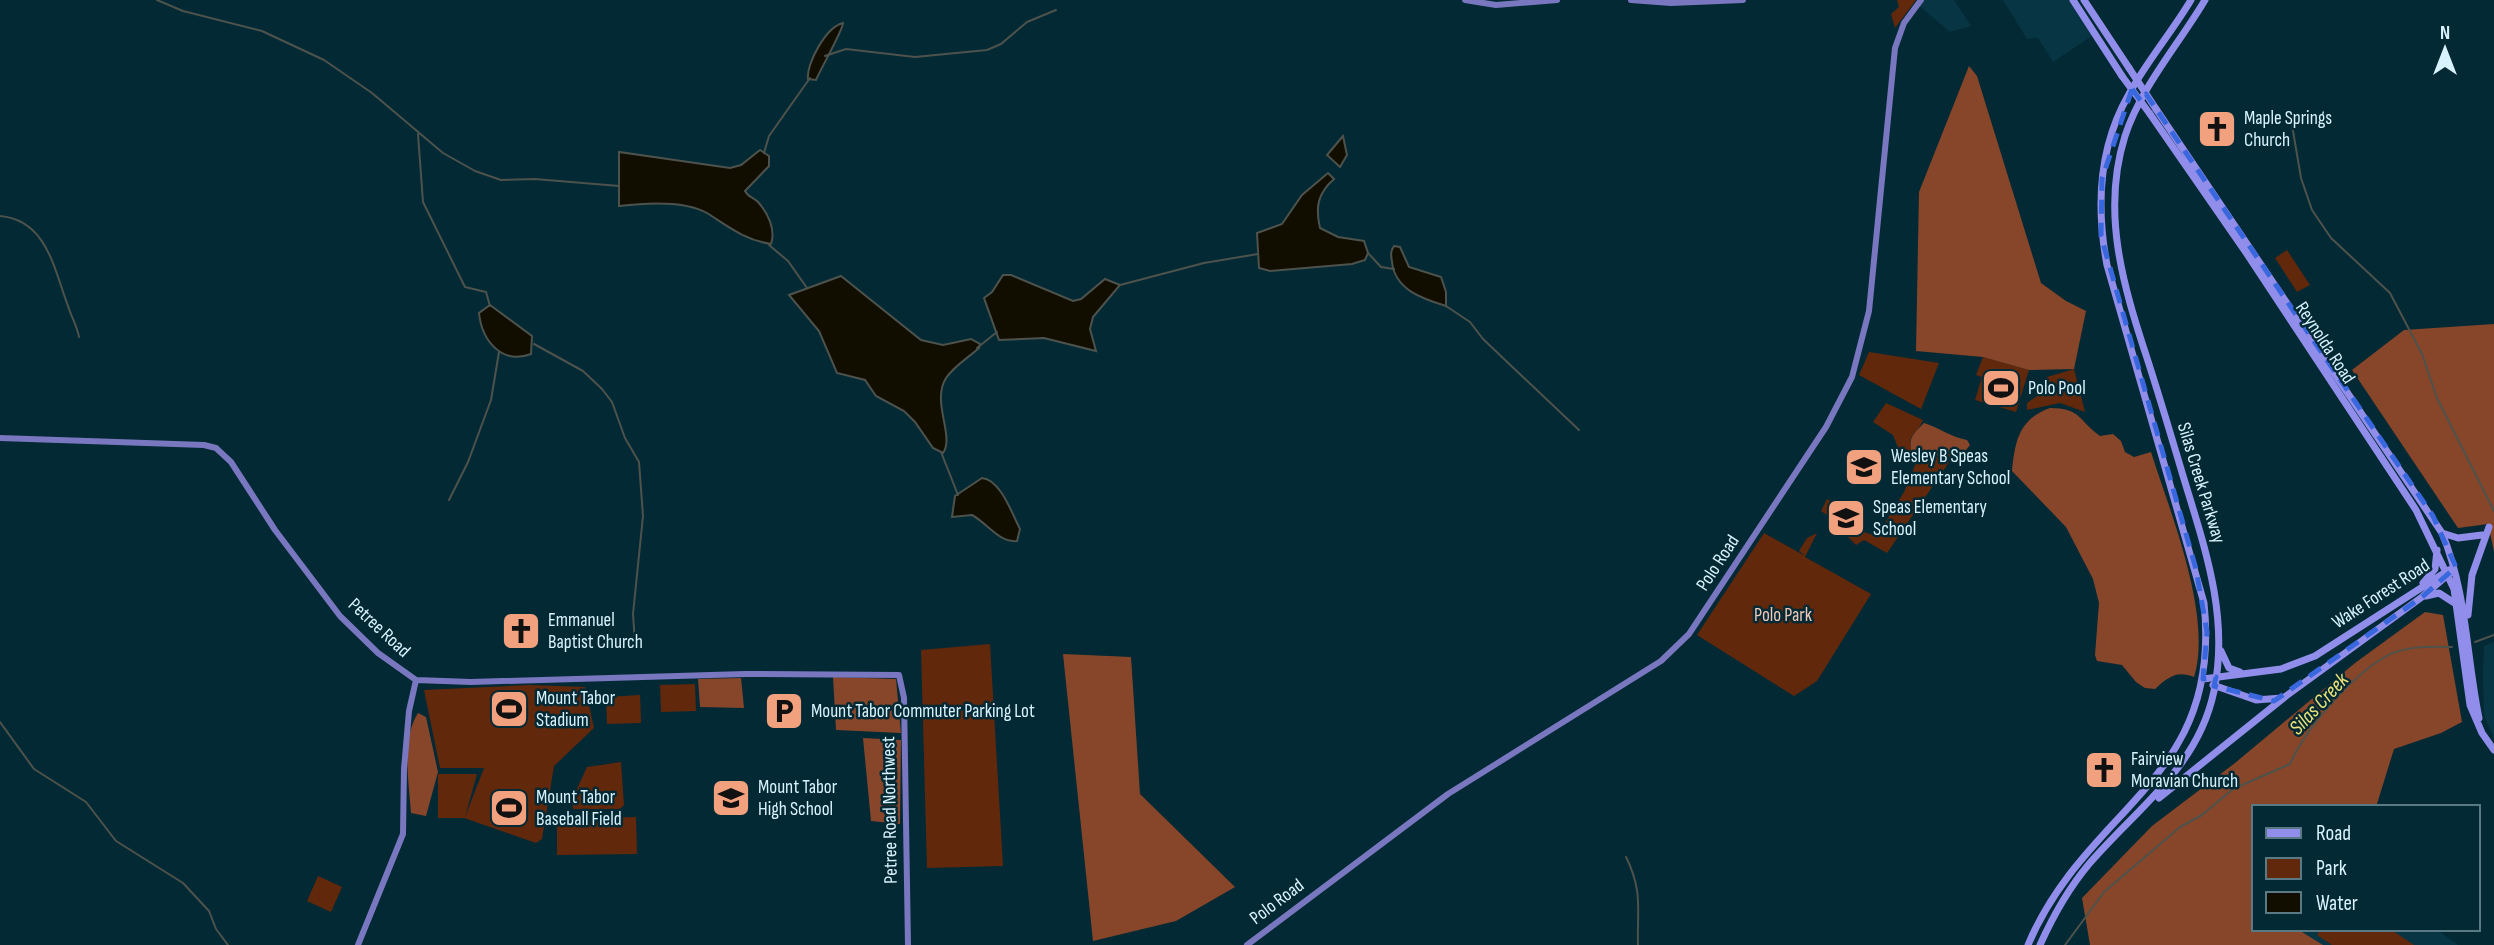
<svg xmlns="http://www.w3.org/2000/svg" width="2494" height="945" font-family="'Sofia Sans Condensed',sans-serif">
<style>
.built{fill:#083543}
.green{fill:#62280b}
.forest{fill:#874629}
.water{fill:#110e00;stroke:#4d534c;stroke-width:2}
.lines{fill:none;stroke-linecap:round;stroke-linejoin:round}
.stream{stroke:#4d534c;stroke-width:2}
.secondary{stroke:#7977bf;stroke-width:6}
.primary{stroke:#918eeb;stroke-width:7}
.primary-bridge{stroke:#918eeb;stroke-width:7}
.marked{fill:none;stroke:#3967de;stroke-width:5;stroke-dasharray:14 9;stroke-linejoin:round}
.labels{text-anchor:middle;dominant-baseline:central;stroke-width:5;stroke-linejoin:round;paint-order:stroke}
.poi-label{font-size:19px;fill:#d9f3fe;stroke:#032934;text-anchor:start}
.street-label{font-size:19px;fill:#d9f3fe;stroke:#032934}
.park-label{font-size:19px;fill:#f2c9b8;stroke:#032934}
.water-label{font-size:21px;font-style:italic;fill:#ede278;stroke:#032934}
</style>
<rect width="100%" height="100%" fill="#032934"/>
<path class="built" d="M1921,0H1954L1971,26L1950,32L1917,4Z
M2003,0H2073L2095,34L2053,62L2038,38L2027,39Z
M2494,642V739L2484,715L2483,676L2484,646Z
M2274,929H2436L2458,945H2265Z"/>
<path class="green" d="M1897,0H1916L1895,28L1891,14L1899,7Z
M2287,250L2310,285L2297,292L2275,258Z
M1869,352L1939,363L1921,409L1859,375Z
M1983,357L2029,370L2016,412L1975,400L1982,377L1976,375Z
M2074,369L2085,412L2060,403L2027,410V403L2037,396L2047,377Z
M1886,403L1923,420C1916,437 1905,433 1913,456L1899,450L1893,435L1873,422Z
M1945,454L1954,455L1887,553L1864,540L1856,545L1834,523L1837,514L1833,519L1821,511L1827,499L1841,507L1837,514L1860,531L1877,536L1904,492L1916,463Z
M1764,533L1805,556L1799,551L1807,538L1817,533L1805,557L1871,594L1817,681L1794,696L1697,635Z
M990,644L1003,866L927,868L921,650Z
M695,684L696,711L661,712L660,685Z
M529,685L585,687L594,728L554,766L542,839L536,843L464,818H438V774H477L465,817L484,768H440L424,690Z
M640,695L641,723L607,724L606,697Z
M621,762L624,805L620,809H573L572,800L587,767Z
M636,817L637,854L557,855V819Z
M318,876L342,887L331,912L307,901Z
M2321,929H2390L2414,945H2332L2317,935Z"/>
<path class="forest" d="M1969,66L1977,76L2041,283L2066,301L2086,311L2074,369L2029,370L1983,357L1916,351L1919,192Z
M2494,324V551L2488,524L2458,528L2352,370L2404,330Z
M2050,408C2081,408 2078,420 2100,436L2113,434L2121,441L2125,452L2134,457L2151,452C2170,512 2213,616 2194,677C2177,670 2168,677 2155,689L2145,688L2136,682L2122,665L2097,661L2095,655L2099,603L2093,579L2066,527L2012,471C2015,441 2019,419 2050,408Z
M1924,423C1940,428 1950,437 1967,440L1970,445L1961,456L1945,454L1920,460L1913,456C1907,439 1912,435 1924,423Z
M2425,612L2443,615L2462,722L2441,733L2394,749L2376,807H2254V929H2297L2323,945H2090L2082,898L2152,826L2235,763L2355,663Z
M1063,654L1131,657L1140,794L1235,887L1176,921L1093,941Z
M833,677L896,679L901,733L836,730Z
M741,678L744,708L700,707L698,679Z
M418,713L426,717L438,772L426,816L411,813C409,783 401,739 418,713Z
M863,738L901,740L900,824L871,821Z"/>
<path class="water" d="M843,23C843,30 821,68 816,80L808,79C806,64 826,27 843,23Z
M1343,136L1347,155L1340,167L1327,155Z
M760,150L769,156V166L745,191C748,197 753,197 758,202C768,213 776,230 771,244C745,240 729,227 707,213C684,200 644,203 619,206V152L730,168L741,165Z
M1328,173L1334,179C1318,193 1315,207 1320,228L1338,237L1364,241L1368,253L1365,260L1352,264L1270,271L1259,268L1257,233L1282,224L1302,195Z
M1394,246L1400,247L1409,267L1441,277L1446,292V306C1423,299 1395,290 1392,262C1391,255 1390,252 1394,246Z
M1003,275H1011L1073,301L1081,299L1105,279L1120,285L1093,317L1090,329L1096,351L1044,338L999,340L984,298L992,292Z
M841,276L921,340L943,345L971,339L980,344L979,348C968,358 955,365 946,378C931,402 955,436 943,453L933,448L915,422L904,411L876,396L865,380L837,373L819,331L789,295Z
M490,305L532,336L531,354C502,365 482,341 479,313Z
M982,478C1001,480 1012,514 1020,529L1017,541C999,543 987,523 972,515L952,517L955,496Z"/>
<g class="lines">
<path class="stream" d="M157,0L183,11L262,31L324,60L372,93L443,153L475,171L501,180L535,179L619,186
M825,56L846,49L915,57L987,50L1001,44L1027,22L1056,10
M2292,125L2301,178L2312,210L2331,238L2390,293L2422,354L2437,398L2494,511
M418,134L423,202L465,287L486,292L490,306
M764,153L769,136L810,78
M0,216C47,220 54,269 68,306C71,316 77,326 79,337
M769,245L788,261L807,288
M1368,253L1381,267L1394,269
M1120,285L1204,263L1258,254
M1446,306L1470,322L1483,339L1579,430
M534,344L583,371L602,389L612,402L625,438L639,462L643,516L633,614L635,643
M977,348L997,332
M941,452L958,495
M449,500L468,462L491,400L499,352
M2475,642L2494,635
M0,722L34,769L86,802L116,841L183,883L209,911L216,929L228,945
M1626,857C1643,891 1637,909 1638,945
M2065,945L2104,892L2180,827L2202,815L2233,789L2290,764C2306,728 2349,679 2383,658C2402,646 2429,646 2452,647"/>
<path class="secondary" d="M1465,0L1496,5L1557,0
M1631,0L1671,3L1743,0
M0,438L204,445L216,448L231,462L275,530L340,616L378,653L416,680L471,682L745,674L899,675L904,698L908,945
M358,945L403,834L404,769L409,711L416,680
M1247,945L1448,794L1661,661L1689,634L1826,427L1852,377L1869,311L1895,48L1904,23L1921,0"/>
<path class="primary" d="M2073,0L2122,76
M2084,0L2129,68
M2156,109L2442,533C2467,593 2466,655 2479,718
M2150,114L2247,254L2416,510L2454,589L2470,705L2482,733L2494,750
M2442,533L2458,538L2482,535
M2423,583L2435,569L2437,550
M2426,596L2439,593L2456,604
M2468,615L2472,575L2489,527
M2221,651L2229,668L2240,672
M2203,679L2281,669L2315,656L2449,570
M2213,685L2256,700L2282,698
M2159,798L2286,696L2422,597L2451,572
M2028,945C2087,805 2223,782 2204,603L2107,265C2096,207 2099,146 2129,94C2147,61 2172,32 2191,0
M2040,945C2053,916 2068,889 2089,864C2137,808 2198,768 2214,691C2230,614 2203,543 2181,469C2170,432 2159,395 2147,358C2123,285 2101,212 2125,136C2141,87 2179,44 2205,0"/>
<path class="primary-bridge" d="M2129,68L2156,109
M2122,76L2150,114"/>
</g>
<path class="marked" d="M2132,89L2141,101L2146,94L2433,516L2456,567L2422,597L2274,701L2214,686L2216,677L2203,679L2207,632L2196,569L2101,236L2102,179Z"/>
<defs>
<g id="church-square" transform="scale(2.0125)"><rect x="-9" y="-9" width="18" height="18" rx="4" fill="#f2a17e" stroke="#032934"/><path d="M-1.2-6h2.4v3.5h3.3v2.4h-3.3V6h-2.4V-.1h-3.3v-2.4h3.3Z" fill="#111"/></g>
<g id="stadium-square" transform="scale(2.0125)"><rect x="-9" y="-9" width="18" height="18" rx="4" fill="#f2a17e" stroke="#032934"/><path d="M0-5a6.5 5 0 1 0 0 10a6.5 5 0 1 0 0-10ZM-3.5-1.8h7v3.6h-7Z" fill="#111"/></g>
<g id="school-square" transform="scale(2.0125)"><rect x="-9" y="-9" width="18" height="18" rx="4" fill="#f2a17e" stroke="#032934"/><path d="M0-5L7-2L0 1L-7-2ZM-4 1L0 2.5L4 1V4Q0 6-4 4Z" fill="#111"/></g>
<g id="parking-square" transform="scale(2.0125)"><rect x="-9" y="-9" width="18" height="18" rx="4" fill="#f2a17e" stroke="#032934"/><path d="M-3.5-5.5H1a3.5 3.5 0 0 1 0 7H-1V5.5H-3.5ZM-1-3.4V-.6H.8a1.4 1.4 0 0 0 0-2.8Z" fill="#111"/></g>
</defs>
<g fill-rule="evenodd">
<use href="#church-square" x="2217" y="129"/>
<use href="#stadium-square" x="2001" y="388"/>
<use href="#school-square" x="1864" y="467"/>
<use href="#school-square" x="1846" y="518"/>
<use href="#church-square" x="521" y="631"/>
<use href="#stadium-square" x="509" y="709"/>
<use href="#parking-square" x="784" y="711"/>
<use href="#church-square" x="2104" y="770"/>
<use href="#school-square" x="731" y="798"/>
<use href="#stadium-square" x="509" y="808"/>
</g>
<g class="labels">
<g class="poi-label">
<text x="2244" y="118">Maple Springs<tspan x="2244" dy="22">Church</tspan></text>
<text x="2028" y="388">Polo Pool</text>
<text x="1891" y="456">Wesley B Speas<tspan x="1891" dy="22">Elementary School</tspan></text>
<text x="1873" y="507">Speas Elementary<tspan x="1873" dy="22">School</tspan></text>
<text x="548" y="620">Emmanuel<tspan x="548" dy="22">Baptist Church</tspan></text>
<text x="536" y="698">Mount Tabor<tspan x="536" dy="22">Stadium</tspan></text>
<text x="811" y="711">Mount Tabor Commuter Parking Lot</text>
<text x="2131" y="759">Fairview<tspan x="2131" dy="22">Moravian Church</tspan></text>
<text x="758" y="787">Mount Tabor<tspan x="758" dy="22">High School</tspan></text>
<text x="536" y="797">Mount Tabor<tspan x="536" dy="22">Baseball Field</tspan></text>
</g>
<g class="street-label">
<text transform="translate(2325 343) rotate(57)">Reynolda Road</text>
<text transform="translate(2201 483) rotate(73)">Silas Creek Parkway</text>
<text transform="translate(1718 563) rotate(-57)">Polo Road</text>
<text transform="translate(2381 594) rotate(-33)">Wake Forest Road</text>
<text transform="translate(379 628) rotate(43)">Petree Road</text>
<text transform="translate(890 810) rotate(-91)">Petree Road Northwest</text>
<text transform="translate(1277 902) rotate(-37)">Polo Road</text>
</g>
<g class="park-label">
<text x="1783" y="615">Polo Park</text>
</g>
<g class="water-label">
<text transform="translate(2319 704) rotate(-47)">Silas Creek</text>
</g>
</g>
<rect x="2252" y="805" width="228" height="126" fill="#032934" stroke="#597a85" stroke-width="2"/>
<rect x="2266" y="828" width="35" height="10" fill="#918eeb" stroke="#597a85" stroke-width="2"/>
<text x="2316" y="840" font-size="21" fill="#d9f3fe">Road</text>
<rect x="2266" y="858" width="35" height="21" fill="#62280b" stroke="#597a85" stroke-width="2"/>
<text x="2316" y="875" font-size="21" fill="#d9f3fe">Park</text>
<rect x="2266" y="892" width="35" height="21" fill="#110e00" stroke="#597a85" stroke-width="2"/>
<text x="2316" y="910" font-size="21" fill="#d9f3fe">Water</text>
<g transform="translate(2445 49)" stroke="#032934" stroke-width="5" paint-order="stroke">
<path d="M0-5L12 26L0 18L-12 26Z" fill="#d9f3fe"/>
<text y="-10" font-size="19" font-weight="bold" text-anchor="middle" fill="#d9f3fe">N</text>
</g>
</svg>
